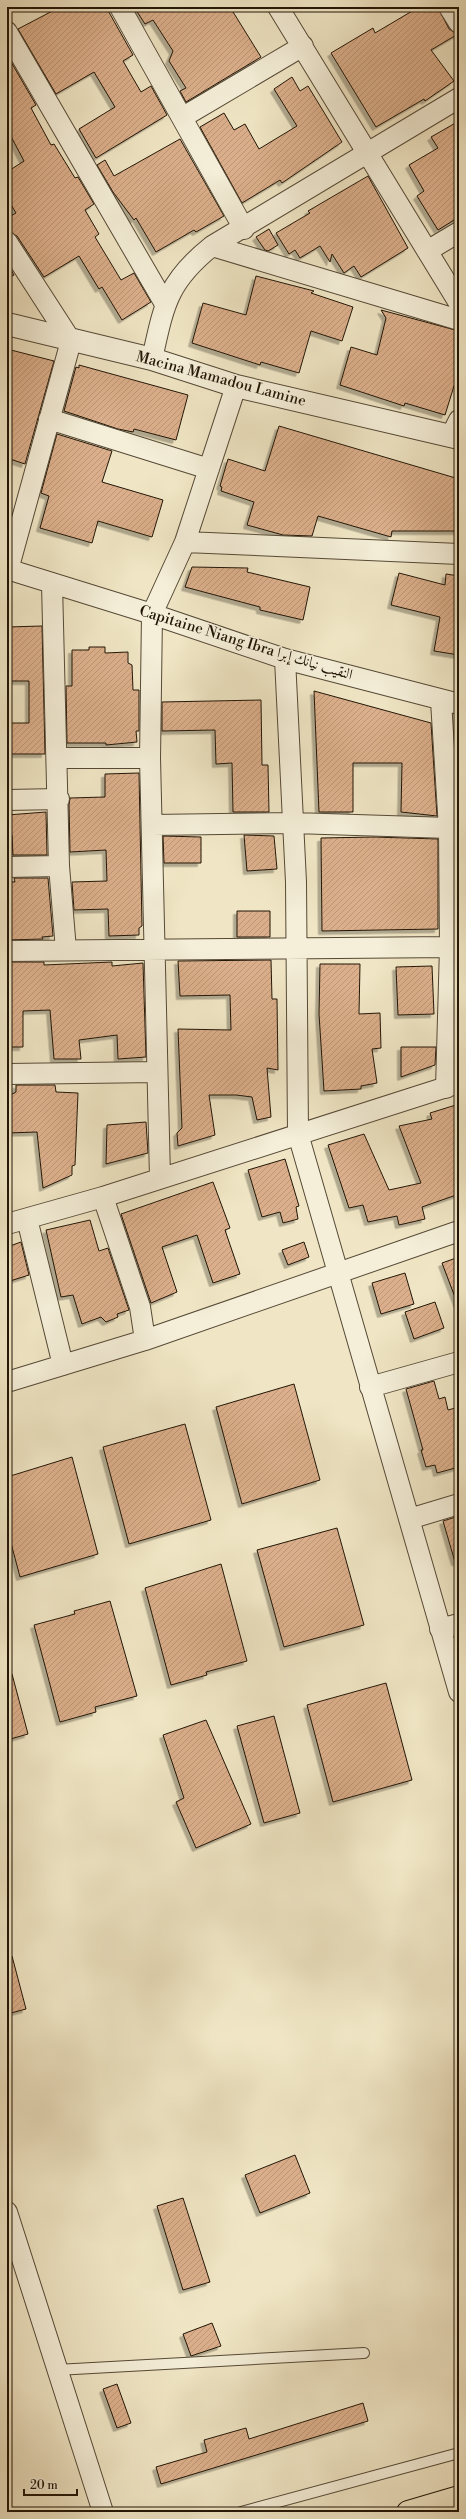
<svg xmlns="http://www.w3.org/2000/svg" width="466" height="2519" font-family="'Libre Bodoni',Amiri,serif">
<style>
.building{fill:url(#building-hatch);stroke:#211506;filter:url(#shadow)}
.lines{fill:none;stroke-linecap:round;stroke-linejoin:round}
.service-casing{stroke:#554936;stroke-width:12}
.minor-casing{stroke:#554936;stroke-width:22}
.tertiary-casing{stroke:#554936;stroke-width:24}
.trunk-casing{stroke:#211506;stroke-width:24}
.service{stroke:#f5efd9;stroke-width:10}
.minor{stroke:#f5efd9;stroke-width:20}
.tertiary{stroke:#f5efd9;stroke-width:22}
.trunk{stroke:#f0e6c5;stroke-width:22}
.labels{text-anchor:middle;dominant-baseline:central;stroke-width:3;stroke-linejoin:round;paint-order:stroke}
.street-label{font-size:15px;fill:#211506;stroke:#f5efd9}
</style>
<defs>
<pattern id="building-hatch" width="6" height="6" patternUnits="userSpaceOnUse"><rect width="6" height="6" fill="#dbaf8b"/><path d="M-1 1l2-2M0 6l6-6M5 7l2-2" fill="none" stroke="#bc9676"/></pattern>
<filter id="shadow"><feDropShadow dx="-3.5" dy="3.5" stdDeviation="0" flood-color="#0004"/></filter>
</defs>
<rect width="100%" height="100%" fill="#f0e6c5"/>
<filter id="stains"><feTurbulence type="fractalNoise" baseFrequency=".005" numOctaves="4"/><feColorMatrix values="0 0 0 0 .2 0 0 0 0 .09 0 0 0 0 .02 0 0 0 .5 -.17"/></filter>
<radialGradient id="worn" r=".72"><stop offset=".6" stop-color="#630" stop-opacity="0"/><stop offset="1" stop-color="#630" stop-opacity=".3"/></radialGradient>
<path class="building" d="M60,7H106L133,55L123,61L141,92L151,86L167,115L96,158L79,129L115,107L94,72L56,94L18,29Z
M134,7H230L261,57L186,102L180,91L186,88L169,61L173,51L153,20L145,24Z
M419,7H438L449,29L458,34L431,50L454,81L425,101L424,99L376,127L331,53L373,28L375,33Z
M7,55L36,105L31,108L51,145L54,144L75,178L78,177L94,204L85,210L99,234L95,237L121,280L134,273L151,302L122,320L102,287L99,289L79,256L44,277L17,236L7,231V218L16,213L7,198V172L24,161L7,129Z
M292,77L300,91L308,86L342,142L282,183L280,180L242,203L200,127L224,113L234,130L245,124L259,149L297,126L274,89Z
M459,121V217L438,230L417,196L424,191L409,165L438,148L431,137Z
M180,139L224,216L196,232L194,230L156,252L136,218L134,220L113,192L97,165L105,160L114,176Z
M368,176L408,248L361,277L354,266L344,273L332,254L330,262L320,246L300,258L295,250L289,254L276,233L310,213L308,211Z
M269,229L278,245L268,251L265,250L256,237Z
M7,263L14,275L7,279Z
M256,276L314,291L311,293L353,307L342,341L311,331L299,373L261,362L260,365L192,343L203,303L246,315Z
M381,310L459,331V370L445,415L405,403L404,406L340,385L351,347L377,355L386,318Z
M7,349L54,361L25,464L7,458Z
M79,365L188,395L176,440L134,429L133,432L118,429L64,411L76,367L79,368Z
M279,426L459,479V531H392L391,537L318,516L312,536L283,535L247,525L254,502L221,491L222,487L220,486L228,459L265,471Z
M57,434L112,451L102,482L163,500L152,537L98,521L92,543L40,528L49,496L41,493Z
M192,567L248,568L247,572L310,587L303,620L260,610V607L185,587Z
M399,573L445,585L446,574L459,576V655L434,651L440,617L391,605Z
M42,626L45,754H7V723H29V681H7V627Z
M89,647H105V653L128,652V663L132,665L133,690H139V731H136L137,742L106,745V743H67L66,686H72V650H89Z
M314,691L431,723L437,816L401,812L402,763H353V812H319Z
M261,700L262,765H268L269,812H233L232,763L216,764L215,730L162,731V702Z
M139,773L142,926L139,928V935L109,936L108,909L74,910L72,882L107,881L106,850L70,852L69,805L70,798L105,797V774Z
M46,812L47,855H13L12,835H7V815Z
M244,835L274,836L277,869L247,871Z
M163,836L201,837V863H164Z
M374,837L438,839V929L322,931L321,838Z
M14,878H48L53,936L42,937L43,939L7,940V882H15Z
M237,911H270V937H237Z
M271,960L272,999H277L278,1070L267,1068L271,1117L257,1120L252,1097L236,1095H209L215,1135L178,1146L177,1133L182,1128L178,1029L231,1030L230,995L180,996L178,961Z
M7,962H44V965L112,962V966L143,963L146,1057L118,1059L117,1035L79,1040L81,1059H54L50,1010L23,1011V1047H7Z
M320,964H360L359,1014L380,1013L381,1048L372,1049L377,1083L361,1086V1089L324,1091L319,1014Z
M432,966L434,1014L398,1015L396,967Z
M401,1047H436L435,1065L401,1077Z
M16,1085H55L56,1092L78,1093L75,1165L72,1166V1175L43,1188L37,1132L7,1133V1097L16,1092Z
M459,1104V1194L422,1207L425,1219L399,1225L397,1216L368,1222L363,1205L349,1208L328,1145L364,1134L389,1190L421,1183L399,1126L432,1119L430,1113Z
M146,1122L148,1153L106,1164L107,1125Z
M285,1159L299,1206L296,1207L298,1219L283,1223L280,1212L262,1217L248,1170Z
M213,1182L230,1228L225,1230L240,1274L213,1283L197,1235L162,1247L177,1292L151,1303L121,1214Z
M90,1220L99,1251L108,1248L129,1310L117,1314L118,1317L106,1322L101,1317L82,1324L73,1295L61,1297L46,1230Z
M21,1242L29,1275L7,1282V1247Z
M304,1242L309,1257L288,1265L282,1250Z
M459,1257V1305H458L442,1263Z
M405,1273L414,1304L381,1314L372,1283Z
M435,1302L444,1328L414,1339L405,1312Z
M434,1381L439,1399L445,1397L448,1410L459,1407V1436L456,1437V1440L459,1452V1467L437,1473L435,1465L426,1467L421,1450H423L406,1389Z
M294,1384L320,1480L242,1504L216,1407Z
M185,1424L211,1520L129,1544L103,1447Z
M72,1457L98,1554L20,1577L7,1528V1477Z
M459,1516V1562H455L443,1521Z
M337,1528L364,1625L284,1647L257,1550Z
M221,1564L247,1661L206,1672L207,1675L171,1685L145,1588Z
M110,1601L137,1696L95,1707L96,1712L60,1722L34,1625L75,1614L74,1611Z
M7,1674H12L28,1734L7,1740Z
M386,1683L412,1780L333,1802L307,1705Z
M274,1716L300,1813L264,1823L237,1726Z
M206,1720L251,1824L196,1848L176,1802L184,1798L163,1735Z
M12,1956L26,2009L7,2014V1957Z
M295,2155L310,2193L260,2213L245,2175Z
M183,2198L210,2282L183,2290L157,2206Z
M212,2323L221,2346L191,2356L183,2334Z
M117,2384L131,2423L117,2428L103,2389Z
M363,2403L368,2421L161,2484L156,2467L207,2452L204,2440L246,2428L249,2439Z"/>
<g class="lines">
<g class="service-casing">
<path id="service" d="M56,2370L364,2353
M241,2512L459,2453"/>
</g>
<g class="minor-casing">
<path id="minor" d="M120,7L244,229
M278,7L459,303
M449,7L459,23
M7,32L165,304
M183,117L303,46
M7,242L71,341L8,570
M212,246L459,320
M427,251L459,232
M152,359C164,305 167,282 212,246L459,98
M49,419L209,469
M451,436L459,420
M185,542L236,386
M7,569L152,614L285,659L459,704
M52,584L59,866L66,950
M285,659L296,882L298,1134L459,1692
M441,701L449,828L450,947L446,1088
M58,758H150
M7,800L59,799
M152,825L294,823L449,828
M7,867L59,866
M7,951L450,947
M7,1074L157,1072
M160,1178L150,758L152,614L185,542L459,554
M103,1197L140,1307L145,1340
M27,1219L63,1365
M7,1224L103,1197L459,1083
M7,1382L145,1340L459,1231
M370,1387L459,1362
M409,1519L459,1504
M440,1629L459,1624
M7,2212L103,2512"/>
</g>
<g class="tertiary-casing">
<path id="tertiary" d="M7,324L152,359L236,386L459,438"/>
</g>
<g class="trunk-casing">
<path id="trunk" d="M408,2512L459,2497"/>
</g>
<use href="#service" class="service"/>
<use href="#minor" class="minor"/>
<use href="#tertiary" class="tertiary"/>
<use href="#trunk" class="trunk"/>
</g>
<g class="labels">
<g class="street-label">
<text transform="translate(221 379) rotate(15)">Macina Mamadou Lamine</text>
<text transform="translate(246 643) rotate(17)">Capitaine Niang Ibra النقيب نيانك إبرا</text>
</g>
</g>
<rect width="466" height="2519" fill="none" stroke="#f0e6c5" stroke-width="24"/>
<rect x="8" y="8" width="450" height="2503" fill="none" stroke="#211506" stroke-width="2"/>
<rect x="12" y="12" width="442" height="2495" fill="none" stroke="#211506"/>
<path d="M24 2489v6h53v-6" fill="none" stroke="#211506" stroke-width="2"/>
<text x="30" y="2489" font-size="12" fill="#211506" stroke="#f5efd9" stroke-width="3" paint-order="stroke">20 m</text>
<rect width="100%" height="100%" filter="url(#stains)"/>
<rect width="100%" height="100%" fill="url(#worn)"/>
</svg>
